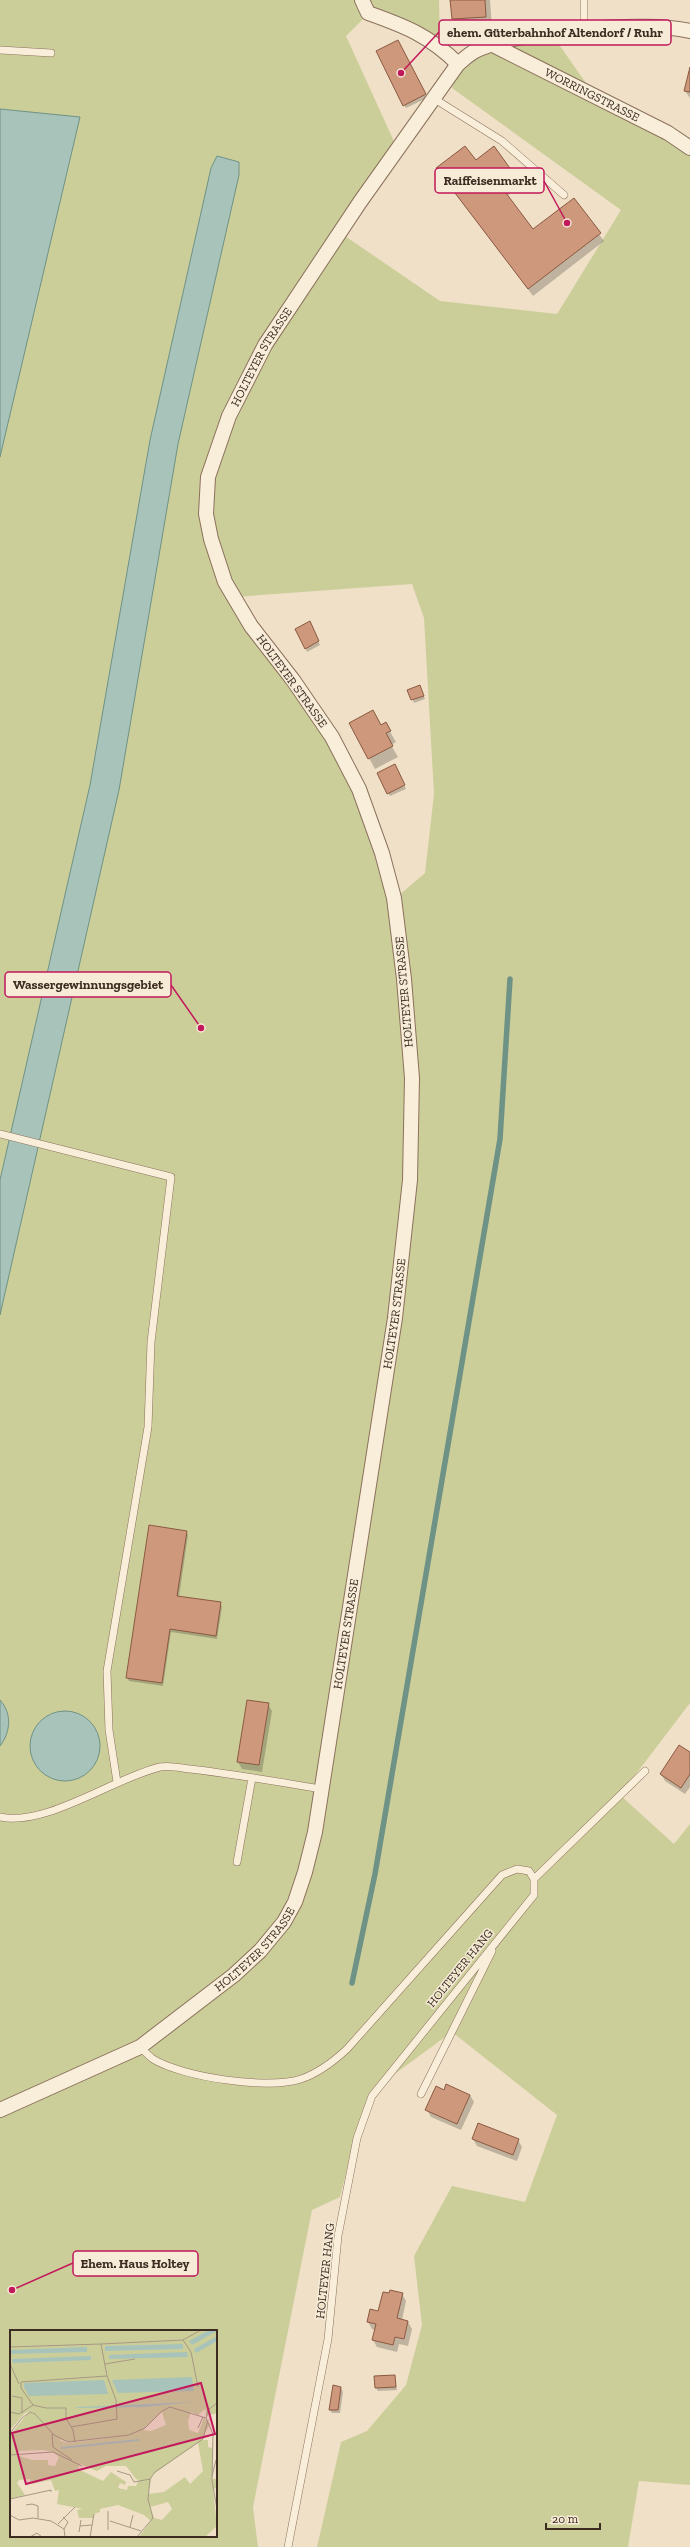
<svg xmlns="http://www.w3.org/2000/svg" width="690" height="2547" font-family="'Zilla Slab',serif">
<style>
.green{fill:#ccce9a;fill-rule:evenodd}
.water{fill:#a8c3b9;stroke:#6e9286}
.shadow{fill:#0003}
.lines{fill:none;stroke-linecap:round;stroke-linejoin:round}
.stream{stroke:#6e9286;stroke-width:5.5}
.building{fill:#ce987c;stroke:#8b5941}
.lane-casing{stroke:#8b715c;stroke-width:8}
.street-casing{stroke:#8b715c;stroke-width:16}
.lane{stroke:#f9eeda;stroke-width:7}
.street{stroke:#f9eeda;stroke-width:14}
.labels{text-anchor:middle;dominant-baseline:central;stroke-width:3;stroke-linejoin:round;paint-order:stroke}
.street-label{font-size:12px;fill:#3b2b20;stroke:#f6ebd7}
.inset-river{fill:none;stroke:#a8c3b9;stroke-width:2}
.inset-road{fill:none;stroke:#a79884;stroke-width:1}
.view{fill:#c2185b;fill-opacity:0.15;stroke:#c2185b;stroke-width:2}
.inset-edge{fill:none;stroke:#3b2b20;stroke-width:2}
.leader{fill:none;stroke:#c2185b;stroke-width:1.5}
.callout-dot{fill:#c2185b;stroke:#f6ebd7;stroke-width:1.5}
.callout{fill:#f6ebd7;stroke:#c2185b;stroke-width:1.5}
.callout-label{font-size:13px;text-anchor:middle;font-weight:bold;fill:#3b2b20}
</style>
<rect width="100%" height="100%" fill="#efe0c7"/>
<path class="green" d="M0,0H360L367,15L346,36L397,148L262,343L206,477L215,563L330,737L355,791L391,898L407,1089L405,1175L390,1318L308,1830L300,1869L280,1918L255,1948L231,1972L138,2044L0,2107Z
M365,0H439L440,43L369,11Z
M551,33L588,86L495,45Z
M493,48L666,135L690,151V1703L620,1795L674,1844L690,1824V2485L639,2481L628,2547H317L341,2442L367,2431L406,2385L422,2325L414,2256L452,2186L525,2202L557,2115L452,2032L370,2092L355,2137L340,2197L312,2210L253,2507L258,2547H0V2114L139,2049C143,2053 147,2059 152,2062C183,2078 266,2090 299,2081C319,2076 333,2063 348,2050L313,2073L286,2081L223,2078L173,2068L154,2057L144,2046L209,2002L263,1953L288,1924L311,1876L327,1791L387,1405L416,1180L417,1077L398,896L425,873L434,794L424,618L412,584L235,597C221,572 210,543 208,514C205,470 224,431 243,393C251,378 257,361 265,347C288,308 317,271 342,234L440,301L557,314L621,210L452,88C460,61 464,54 493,48ZM11,2331H216V2536H11Z"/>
<path class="water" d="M0,109L80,117L0,457Z
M217,156L239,162V175L178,444L119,790L0,1315V1180L90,785L150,440L211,168Z
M0,1700C12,1713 11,1732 0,1746Z
M30 1746a35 35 0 1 1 70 0a35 35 0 1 1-70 0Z"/>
<path class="shadow" d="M451,0H490L492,28L459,30L453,19Z
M400,44L427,98L406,108L404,105Z
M690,71V98L685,91Z
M476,161L517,178L521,185L507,196L533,231L574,200L604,241L533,296L437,168Z
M309,623L320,645L307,652L306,648Z
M421,690L425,699L414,703L409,691Z
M350,723L381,726L385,723L396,742L391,745L398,757L375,769Z
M396,769L406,789L390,796L388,793Z
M186,1532L188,1535L179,1597L220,1603L222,1607L217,1639L171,1632L163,1686L129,1681L127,1677Z
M268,1704L272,1711L262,1772L242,1769L238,1762Z
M690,1753V1787L685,1794L665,1781L661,1774Z
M444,2091L470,2095L474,2102L461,2130L431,2117L427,2110Z
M473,2139L518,2140L522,2147L517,2161L477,2146Z
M402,2294L406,2301L402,2320L408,2322L412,2329L408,2346L399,2344L397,2352L377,2347L373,2340L375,2330L372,2329L368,2322Z
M394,2376L397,2390L378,2391L376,2388Z
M341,2388L343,2392L340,2413H332L330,2410Z"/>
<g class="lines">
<path class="stream" d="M352,1983L375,1874L500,1139L510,979"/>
</g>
<path class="building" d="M450,0H485L486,17L452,19Z
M398,40L426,94L403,106L376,51Z
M690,67V92L684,91Z
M465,146L476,160L494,146L517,178L503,189L533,229L574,198L601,233L528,289L436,168Z
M310,621L319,641L305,649L295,629Z
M420,685L424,696L411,700L407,690Z
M373,710L381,725L386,722L391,731L386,733L393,746L368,759L349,723Z
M395,764L405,785L387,794L377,773Z
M149,1525L187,1531L177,1596L221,1602L216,1636L170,1629L162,1683L126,1678Z
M247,1700L269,1703L259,1765L237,1762Z
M679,1745L690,1752V1774L681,1788L660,1774Z
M446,2084L470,2095L457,2124L425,2110L436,2086L444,2090Z
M478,2123L519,2139L513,2155L472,2139Z
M390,2290L403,2293L397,2318L408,2321L404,2339L395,2337L393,2345L372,2340L376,2324L367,2322L370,2309L378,2311L383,2292L389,2293Z
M395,2375L396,2387L375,2388L374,2376Z
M333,2385L341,2387L338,2410H329Z"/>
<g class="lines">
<g class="lane-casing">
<path id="lane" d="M584,0V30
M0,50L51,53
M433,98L502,141L564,195
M0,1134L171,1177L151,1342L148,1427L107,1671L109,1730L117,1782
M0,1817C46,1827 114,1778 160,1767C169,1765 181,1768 190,1769C234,1774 278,1782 322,1789
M237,1862L252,1778
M534,1879L645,1771
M140,2047C144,2051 149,2056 153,2059C182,2077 268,2090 301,2079C319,2073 333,2062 347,2049L502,1875L517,1869L529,1871L534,1879V1895L372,2096L357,2138L338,2236L328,2339L288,2547
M421,2094L492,1951"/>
</g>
<g class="street-casing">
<g id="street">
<path d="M362,0L368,13C405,26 430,36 458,64"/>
<path id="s1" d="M493,45L668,133L690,148"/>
<path id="s2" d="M0,2110L140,2047L234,1975L260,1951L284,1922L295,1902L305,1872L315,1832L395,1318L410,1180L412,1078L404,979L394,898L382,853L359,789L332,737L293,680L251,626L225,582L211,539L206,514L208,477L229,416L265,345L360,202L458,64C463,60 469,54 475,51C513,31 648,20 690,31"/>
</g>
</g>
<use href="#lane" class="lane"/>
<use href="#street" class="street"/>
</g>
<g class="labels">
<g class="street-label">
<text stroke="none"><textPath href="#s1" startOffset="111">WORRINGSTRASSE</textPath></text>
<text stroke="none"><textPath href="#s2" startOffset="1984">HOLTEYER STRASSE</textPath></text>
<text transform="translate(292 681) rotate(54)">HOLTEYER STRASSE</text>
<text transform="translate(404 992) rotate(-95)">HOLTEYER STRASSE</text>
<text stroke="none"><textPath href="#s2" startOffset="965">HOLTEYER STRASSE</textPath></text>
<text stroke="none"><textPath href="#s2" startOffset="641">HOLTEYER STRASSE</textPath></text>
<text stroke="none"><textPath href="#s2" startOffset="305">HOLTEYER STRASSE</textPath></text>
<text transform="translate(460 1968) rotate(-51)">HOLTEYER HANG</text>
<text transform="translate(325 2271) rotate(-84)">HOLTEYER HANG</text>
</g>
</g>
<g transform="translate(10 2330)">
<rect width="207" height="207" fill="#efe0c7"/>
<path d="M0,0H207V83L197,86L195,79L188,85L181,82L178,91L179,100L188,103L194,88L200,94L191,110H198V117L202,118V149H207V158L203,159L207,196L195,207H129L141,191L134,185L108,175L90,179V182L84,184L83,188H69L67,180L73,179L47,174L49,160L45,161L41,150L21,154L20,149L9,150L7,153L15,165L0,169V105L18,83H25L19,82L15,83L0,100ZM152,82L156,95L141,101L133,100ZM120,105L58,113L51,111L49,109L58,112ZM188,113L193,141L180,154L175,147L154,162L138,164L142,145ZM33,120L43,122L49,127L45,136L38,135V130H22L6,125L10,121ZM70,134L87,141L96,136H116L126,149L129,150L126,156H118L117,160L108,158L110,153L115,155L116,152L101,142L93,151L68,139ZM158,172L162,179L152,190L144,188L140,177Z" fill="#ccce9a" fill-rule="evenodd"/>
<path d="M199,0L207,1L182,15L179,11ZM207,6V11L186,23L184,19ZM173,14V19L95,21V16ZM77,17V22L0,24V20ZM177,22L178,27L99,29V25ZM81,26V30L3,33L2,29ZM182,47L184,61L108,63L102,50ZM94,50L98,64L19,66L14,57V53ZM184,72L135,77L66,78L67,77Z" fill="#a8c3b9"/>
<path class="inset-river" d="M51,118L129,110"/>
<path class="inset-road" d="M173,10L181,22L188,57M91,14L173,10L191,0M0,17L91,14L97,46M0,34L9,54M95,34L125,29M2,66L12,68V83M0,82L9,84L23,75M20,82L25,84L44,105L58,112L119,105L135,98L152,81L160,77L196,88L203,104L202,151L207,179M196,88L198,80L207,73M61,97L107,89L106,70L97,46L11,52V58L23,75L36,78H56V89L59,93L63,100L65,112M188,98L193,87M0,103L12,88L20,82M42,104L43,117L62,130M0,125L43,122L72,136M107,141L120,145L124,152L140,149M202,146L206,130M0,169L41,160V162M16,175L22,174L28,176V188M98,181V200M0,185L9,190L23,188L41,191L54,199L55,207M53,187L58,192L54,199M143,188L138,169L140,149L145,142L193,109L198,90M100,191L131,201M48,194L65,177M70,196L82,195M120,197L123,185M69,202L71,190M20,207L27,203L32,207M80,207L84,184M127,207L143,188"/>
<path class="view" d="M191,53L205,104L16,154L2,103Z"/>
<rect width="207" height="207" class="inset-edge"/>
</g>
<path class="leader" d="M401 73L439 32M567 223L544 181M201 1028L171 985M12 2290L73 2263"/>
<g class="callout-dot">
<circle cx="401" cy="73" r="4"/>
<circle cx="567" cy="223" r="4"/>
<circle cx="201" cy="1028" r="4"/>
<circle cx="12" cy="2290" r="4"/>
</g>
<g class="callout">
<rect x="439" y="20" width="232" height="25" rx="4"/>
<rect x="435" y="168" width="109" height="25" rx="4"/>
<rect x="5" y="972" width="166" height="25" rx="4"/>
<rect x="73" y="2251" width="125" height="25" rx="4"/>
</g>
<g class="callout-label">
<text x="555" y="37">ehem. Güterbahnhof Altendorf / Ruhr</text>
<text x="490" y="185">Raiffeisenmarkt</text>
<text x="88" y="989">Wassergewinnungsgebiet</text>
<text x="135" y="2268">Ehem. Haus Holtey</text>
</g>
<path d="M546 2523v6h54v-6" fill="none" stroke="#3b2b20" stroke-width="2"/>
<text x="552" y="2523" font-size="12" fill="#3b2b20" stroke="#f6ebd7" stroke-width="3" paint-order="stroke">20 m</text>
</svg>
